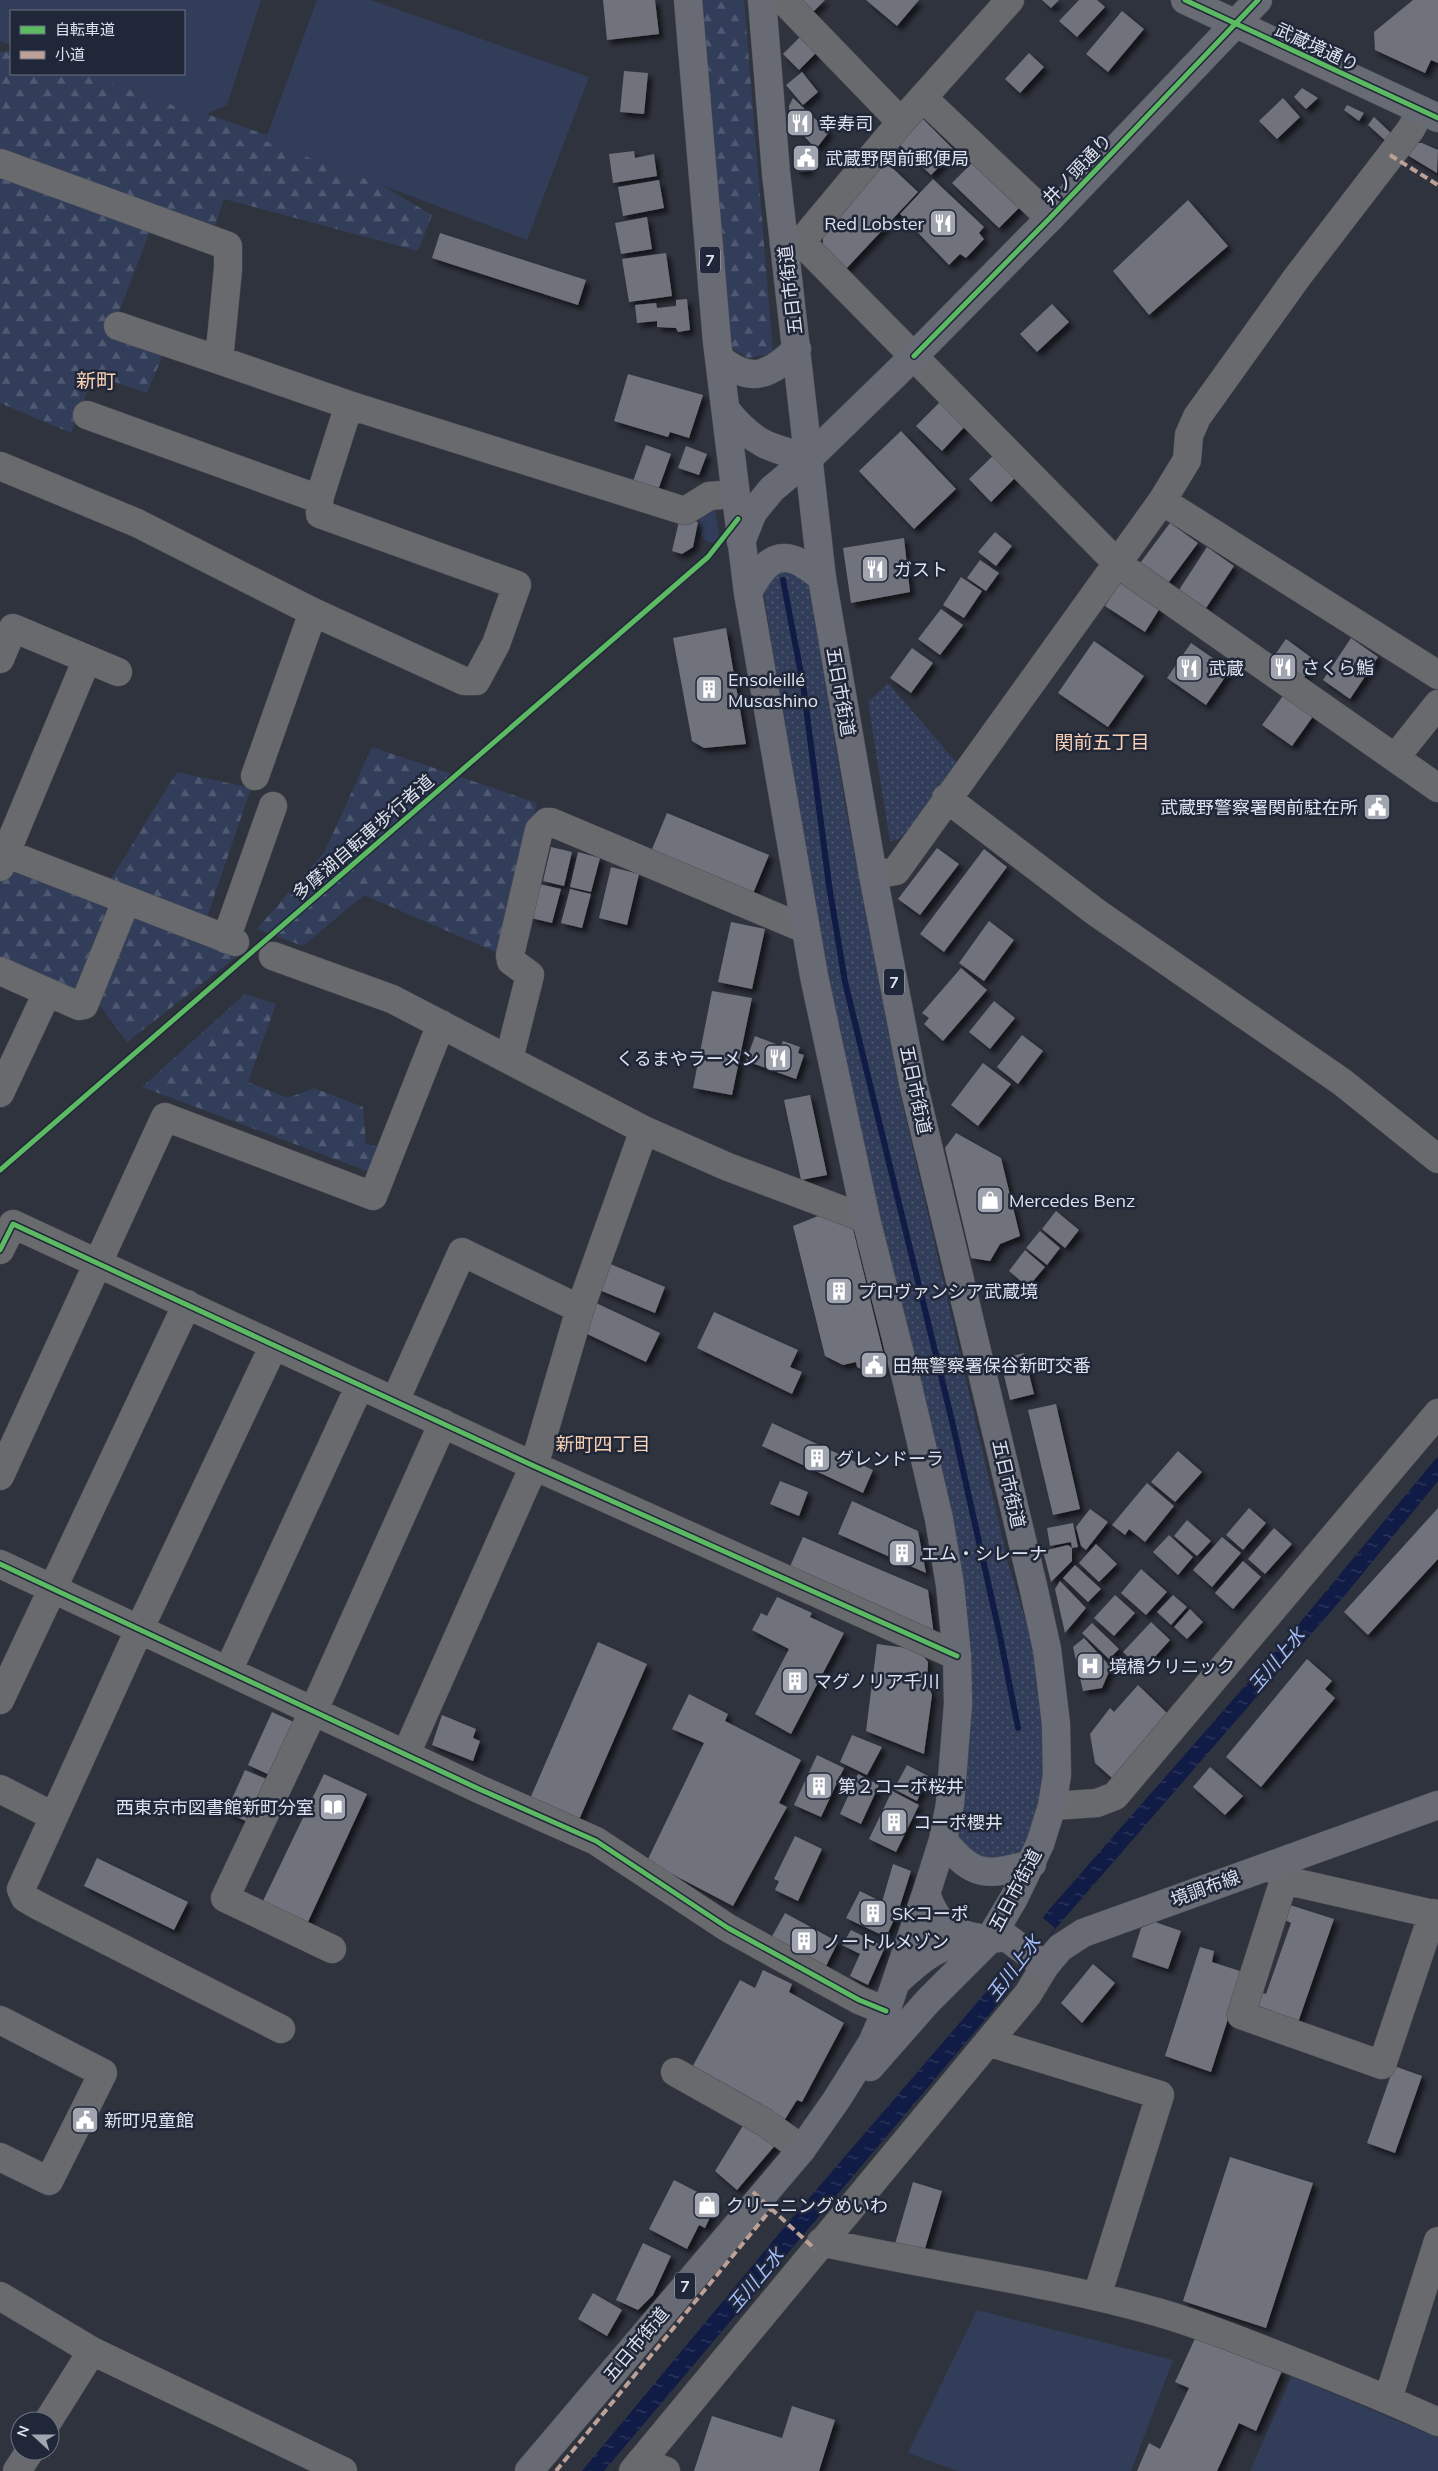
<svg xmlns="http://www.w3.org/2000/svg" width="1438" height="2471" font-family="Mulish,'Noto Sans JP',sans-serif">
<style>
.grass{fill:url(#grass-dots)}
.forest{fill:url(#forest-firs)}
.garden{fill:#323d5a}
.water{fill:url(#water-ripples)}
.pier{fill:#2f333d}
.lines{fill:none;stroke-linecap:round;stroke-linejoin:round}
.stream{stroke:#101b46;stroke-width:6}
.building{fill:#70737c;filter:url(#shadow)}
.minor-casing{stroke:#4c5058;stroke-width:29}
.major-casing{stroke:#4c5058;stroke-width:29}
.minor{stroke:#696a6e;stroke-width:28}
.major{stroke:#686b73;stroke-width:28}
.quiet{stroke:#bda197;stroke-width:4;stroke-dasharray:8 4;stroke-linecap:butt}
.cycleway-casing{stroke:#202739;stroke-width:8}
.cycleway{stroke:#5cba63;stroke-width:5}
.labels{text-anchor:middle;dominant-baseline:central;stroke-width:5;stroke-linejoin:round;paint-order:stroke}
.shield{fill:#202739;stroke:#a4aab8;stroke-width:1}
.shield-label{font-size:16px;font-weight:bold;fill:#dde2ee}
.street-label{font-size:18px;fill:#dde2ee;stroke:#202739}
.poi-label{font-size:18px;fill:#dde2ee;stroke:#202739;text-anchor:start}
.neighbourhood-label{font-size:19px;fill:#f9d1b3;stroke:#202739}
.water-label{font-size:19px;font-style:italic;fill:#a6bffe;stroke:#202739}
.quarter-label{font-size:20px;fill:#f9d1b3;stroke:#202739}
</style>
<defs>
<pattern id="grass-dots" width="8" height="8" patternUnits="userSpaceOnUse" patternTransform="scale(1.25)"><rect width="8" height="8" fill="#323d5a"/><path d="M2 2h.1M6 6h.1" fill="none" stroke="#4f5972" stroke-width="1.8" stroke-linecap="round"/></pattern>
<pattern id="forest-firs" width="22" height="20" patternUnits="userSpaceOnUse" patternTransform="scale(1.25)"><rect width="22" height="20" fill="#323d5a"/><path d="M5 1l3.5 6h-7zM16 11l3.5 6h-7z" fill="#4f5972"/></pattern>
<pattern id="water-ripples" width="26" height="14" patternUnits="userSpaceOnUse" patternTransform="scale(1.25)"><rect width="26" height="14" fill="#101b46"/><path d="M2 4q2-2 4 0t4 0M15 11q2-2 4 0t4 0" fill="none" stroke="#323c61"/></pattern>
<filter id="shadow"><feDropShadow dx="4.5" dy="4.5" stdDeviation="2.5" flood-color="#0009"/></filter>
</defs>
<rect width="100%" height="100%" fill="#2f333d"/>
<path class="grass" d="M789,570L810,587L845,805L900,1093L1009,1567C1030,1632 1050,1699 1047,1768C1046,1796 1038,1824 1034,1851C1020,1854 1000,1863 986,1859C975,1857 964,1846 955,1839L964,1586L940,1460L875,1199L831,989L792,783L763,586L775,571Z
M888,683L957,763L940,796L899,839L890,842L868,702Z"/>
<path class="forest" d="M696,0H744L773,353L748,358L730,347Z
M11,51V74H94L343,162L432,215L418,251L224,199L214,228L158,210L111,333L165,350L147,393L94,375L71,433L0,403V52Z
M372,747L537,803L498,953L364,895L303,946L257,929L325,851Z
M177,772L251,788L198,944L239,955L127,1042L101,1007L0,965V858L109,882Z
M245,994L276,1004L248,1082L288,1098L314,1088L363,1107L366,1144L389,1149L375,1174L142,1087Z"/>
<path class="garden" d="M0,0H261L227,105L202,116L88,74H184V11H11V45L0,41Z
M317,0H371L589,77L527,240L265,141Z
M715,507L720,541L708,543L701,535L699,512Z
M977,2310L1173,2360L1131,2471H958L908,2453Z
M1292,2376L1438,2438V2471H1250Z"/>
<path class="water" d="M1438,1456V1481L1346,1594L1056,1928L1010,1990L604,2471H582L787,2224L993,1984L1048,1911L1293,1631Z"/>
<path class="pier" d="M1041,1916L1055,1928L1014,1989L997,1975Z"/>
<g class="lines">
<path class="stream" d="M783,580L803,684L829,885L845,982L952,1421L1000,1636L1018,1728"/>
</g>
<path class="building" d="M603,0H655L659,34L607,40Z
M791,0H825L808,17Z
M866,0H919L897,26Z
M1042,0H1059L1051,8Z
M1079,0H1097L1105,7L1077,37L1059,21Z
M1413,0H1438V63L1431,60L1425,73L1375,50L1374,32Z
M1122,11L1144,29L1108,72L1086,54Z
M806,31L822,47L799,70L783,54Z
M1029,53L1044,67L1020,93L1005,79Z
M624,71L648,73L644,114L620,112Z
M802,72L818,92L803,105L786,85Z
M1302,88L1318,98L1306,109L1294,97Z
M793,98L829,132L816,149L790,121L789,106Z
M1283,98L1300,117L1277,139L1259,121Z
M1347,105L1364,113L1359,121L1344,110Z
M1374,117L1393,135L1387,142L1368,125Z
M922,118L955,151L931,175L898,143Z
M1410,143H1422L1438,150L1437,173L1404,153Z
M796,145H807L817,155L806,172L796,171Z
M634,151L635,158L654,154L657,176L613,183L609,154Z
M976,159L1023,204L999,228L952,183Z
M886,162L918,192L845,270L823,248V231Z
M933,179L984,227L979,233L984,239L966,258L960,254L949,265L900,214Z
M659,180L664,208L623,216L618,187Z
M1188,200L1228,246L1149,315L1113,271Z
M647,217L652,249L621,254L615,223Z
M440,233L586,280L578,305L432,258Z
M666,253L672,296L629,302L622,259Z
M687,299L690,330L678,332L676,328L657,327V321L637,323L635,305L656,303L657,308L676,306V300Z
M1052,304L1069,322L1037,352L1020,334Z
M628,374L703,395L689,438L670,432L668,437L614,421Z
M944,398L969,422L942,451L916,426Z
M901,431L956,489L914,529L859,471Z
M646,445L671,454L657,493L632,484Z
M686,446L707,454L699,475L678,468Z
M998,451L1020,473L991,502L969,479Z
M680,517L698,522L693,547L682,554L672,551Z
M1170,523L1198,543L1163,590L1135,570Z
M995,532L1012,546L996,566L978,552Z
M904,538L910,592L851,603L843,548Z
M1207,547L1234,566L1204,611L1177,593Z
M980,560L999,573L986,591L967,578Z
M961,577L982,591L964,618L943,605Z
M1120,582L1160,608L1145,632L1105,606Z
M941,609L963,625L940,655L918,639Z
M726,628L746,744L704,748L692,741L673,638Z
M1351,638L1378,657L1350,699L1323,680Z
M1286,639L1316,661L1302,680L1272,659Z
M1094,641L1144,676L1108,727L1058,693Z
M1191,643L1230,670L1206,705L1167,678Z
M912,648L933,663L911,693L890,678Z
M1285,693L1314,715L1292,746L1262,725Z
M667,813L769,855L752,896L650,854Z
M551,847L572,852L564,886L543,881Z
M937,848L959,864L920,915L898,899Z
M984,849L1007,867L944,952L920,934Z
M578,852L600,858L591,892L570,887Z
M611,867L639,874L627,925L599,918Z
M539,884L561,889L552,923L531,918Z
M570,889L591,894L582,928L561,923Z
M989,921L1014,940L984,981L959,963Z
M731,922L765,929L752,989L718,982Z
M961,968L987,990L943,1041L924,1024L929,1018L922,1013Z
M712,991L752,998L732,1095L693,1088Z
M994,1001L1015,1018L990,1049L969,1032Z
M1022,1035L1043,1051L1018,1084L997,1067Z
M755,1036L781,1046L783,1041L800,1047L798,1053L804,1055L796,1079L746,1061Z
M983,1063L1011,1084L978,1126L951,1105Z
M810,1095L827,1175L801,1180L784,1100Z
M956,1133L1001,1158L1020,1236L1000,1244L990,1261L971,1258L945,1148Z
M1056,1211L1079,1230L1065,1248L1042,1229Z
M823,1214L852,1225L884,1356L881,1357L884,1369L869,1373L857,1367L856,1362L843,1365L825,1356L793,1226Z
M1040,1231L1060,1248L1047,1265L1026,1248Z
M1025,1250L1045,1267L1028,1287L1009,1271Z
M608,1263L665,1287L655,1313L597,1289Z
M596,1303L660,1333L646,1362L583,1332Z
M714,1312L798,1350L790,1367L802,1372L792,1394L697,1348Z
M1024,1353L1034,1394L1010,1400L1000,1359Z
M1056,1404L1080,1509L1053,1515L1028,1410Z
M772,1423L873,1470L863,1493L762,1446Z
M1178,1451L1202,1472L1175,1502L1151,1482Z
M780,1481L808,1492L799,1516L770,1504Z
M1147,1483L1174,1506L1145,1542L1129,1529L1125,1535L1112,1525Z
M852,1501L918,1531L926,1573L838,1534Z
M1249,1508L1266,1523L1243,1550L1226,1535Z
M1438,1508V1559L1368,1635L1344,1612Z
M1090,1509L1108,1522L1086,1550L1081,1546L1076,1527Z
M1187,1520L1211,1541L1197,1556L1174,1536Z
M1073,1523L1078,1547L1072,1548V1561L1051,1582L1043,1551L1068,1545L1072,1548L1071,1542L1050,1546L1047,1528Z
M1274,1528L1292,1544L1265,1574L1248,1559Z
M1169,1535L1193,1557L1178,1575L1153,1552Z
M803,1537L928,1590L934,1635L788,1571Z
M1222,1537L1241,1553L1212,1587L1193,1570Z
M1096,1544L1117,1564L1099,1582L1079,1563Z
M1243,1561L1261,1577L1233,1609L1215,1593Z
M1075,1565L1101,1589L1088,1602L1063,1578Z
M1141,1569L1167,1592L1146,1615L1121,1593Z
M1060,1581L1086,1608L1065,1633L1055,1589Z
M1115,1595L1135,1613L1114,1636L1094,1618Z
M1173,1595L1187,1607L1171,1625L1157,1612Z
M777,1597L812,1613L810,1617L844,1633L791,1734L755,1714L789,1649L752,1630L761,1613L767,1616Z
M1190,1609L1203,1622L1187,1639L1174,1627Z
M1151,1622L1170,1640L1143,1670L1123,1652Z
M1092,1623L1119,1649L1109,1659L1082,1633Z
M1084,1638L1111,1667L1102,1688L1083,1691L1073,1647Z
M598,1642L647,1664L578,1822L529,1801Z
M877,1644L914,1649L920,1652L928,1662L927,1682L932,1695L924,1754L866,1731Z
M1307,1659L1332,1681L1325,1689L1335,1698L1261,1787L1226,1757Z
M1138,1685L1167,1713L1112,1778L1095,1763L1090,1734L1110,1708L1114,1712Z
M689,1694L728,1714L725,1721L801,1760L779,1803L787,1807L733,1906L647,1861L704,1743L672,1729Z
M272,1712L298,1724L274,1777L248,1765Z
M442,1715L476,1729L473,1738L480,1741L473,1761L432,1745Z
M852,1735L882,1747L867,1775L840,1762Z
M817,1755L844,1768L821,1817L794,1805Z
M907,1765L928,1776L917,1801L894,1789Z
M1210,1767L1243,1796L1225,1815L1193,1787Z
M245,1770L271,1781L252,1824L226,1812Z
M324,1774L367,1794L307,1924L262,1903Z
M858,1774L879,1785L861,1824L840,1814Z
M892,1791L919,1805L896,1852L869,1839Z
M795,1836L822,1849L798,1901L775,1890L779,1881L774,1879Z
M97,1858L188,1902L174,1930L84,1886Z
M893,1864L911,1871L899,1909L886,1937L846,1918L860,1891L882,1902Z
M1290,1905L1334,1919L1295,2031L1252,2016L1260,1992L1266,1994L1291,1923L1285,1920Z
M785,1913L838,1942L824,1970L770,1940Z
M1155,1922L1181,1931L1168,1969L1132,1957L1141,1928Z
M851,1930L885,1947L868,1985L850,1976L860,1954L842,1945Z
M1200,1947L1214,1951L1212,1962L1243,1972L1211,2072L1165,2056Z
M1093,1964L1115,1983L1082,2023L1061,2003Z
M763,1970L792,1984L789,1992L844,2023L802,2102L797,2100L782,2124L690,2071L740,1980L755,1988Z
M1394,2066L1422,2076L1395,2153L1367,2143Z
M744,2124L778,2142L737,2190L715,2171Z
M1230,2157L1313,2183L1266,2328L1183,2301Z
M674,2180L717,2202L705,2228L699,2225L687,2249L649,2229Z
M913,2182L942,2191L924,2252L895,2244Z
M643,2243L671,2256L653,2295L638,2310L616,2300Z
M593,2293L622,2310L607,2336L578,2319Z
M1198,2332L1282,2371L1256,2431L1239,2423L1217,2471H1137L1149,2443L1160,2449L1189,2388L1175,2382Z
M792,2406L835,2420L819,2471H694L712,2416L782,2438Z"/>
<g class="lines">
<g class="minor-casing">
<path id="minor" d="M783,0L901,122
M923,98L1050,218
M0,163L228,246V269L219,360L349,405L685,511L709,496L734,494
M801,242L901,122L1010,0
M784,244L801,242L1118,564L1438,788
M118,326L219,360
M87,415L319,499
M0,466L137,523L313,612L464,681H476L496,644L517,585L320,514L319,499L349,405
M1162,501L1438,675
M0,659L13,628L118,672
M1395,758L1438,704
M255,776L313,612
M946,798L1097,913L1342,1082L1438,1159
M0,851L235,942
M0,867L87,659
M873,875L896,871L1162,501L1187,460L1189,435L1197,417L1298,276L1411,129L1421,110
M226,939L273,806
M273,956L392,999L644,1130L728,1167L866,1219
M0,971L79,1006L84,1005L126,901
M509,1059L530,975L511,961L510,955L539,830L547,822H551L805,929
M0,1093L47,993
M0,1250L13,1224L534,1466L957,1656
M274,1345L139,1630L21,1889L25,1898L37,1905L281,2029
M395,1401L462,1252L580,1309
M0,1476L165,1117L373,1196L441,1024
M0,1564L479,1789L596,1841L728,1928L859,2000L886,2011
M228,1671L360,1385
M0,1700L187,1304
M406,1754L534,1466L580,1309L644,1130
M0,1789L53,1816
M1052,1806L1097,1803L1115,1796L1438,1413
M1272,1866L1284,1880L1438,1915
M1284,1880L1241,2015L1382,2065L1433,1913
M332,1949L225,1898L313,1712L443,1423
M0,2020L103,2073L49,2181L0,2157
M988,2042L1160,2095L1097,2296
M675,2072L764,2122L802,2149
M821,2242C933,2267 1047,2281 1157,2312C1200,2324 1243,2342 1285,2358C1336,2378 1388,2399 1438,2422
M0,2296L92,2351L343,2471
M1388,2399L1438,2241
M48,2421L92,2351
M641,2461L666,2471
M17,2471L30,2451
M633,2471L1028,1994L1045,1966"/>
</g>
<g class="major-casing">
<path id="major" d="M762,0L776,173L822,578L873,875L913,1083L1033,1586L1047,1649L1056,1724L1057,1775L1052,1806L1040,1844L1014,1898L989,1940L928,2001L870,2067
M1185,0L1438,118
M719,358C751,385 770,375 797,349
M726,410C753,444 769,448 809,458
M741,542L753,512L772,489L809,458L914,356L1050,218L1258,0
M748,593C768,552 787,547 822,578
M943,1840C974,1878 986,1876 1032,1864
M926,1894C937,1924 948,1933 980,1938
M896,1982C913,1967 932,1948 955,1944C972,1940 989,1940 1006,1937L1045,1966L1060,1948L1083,1933L1438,1805
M529,2471L802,2149L837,2099L872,2043L886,2011L926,1894L943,1840L950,1804L958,1704L957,1656L950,1585L939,1519L906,1378L866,1219L814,976L748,593L717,342L688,0"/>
</g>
<use href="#minor" class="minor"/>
<use href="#major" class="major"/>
<path class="quiet" d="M1390,155L1438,185
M753,2192L815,2249
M556,2471L772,2208"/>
<g class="cycleway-casing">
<path id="cycleway" d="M1185,0L1438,118
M914,356L1050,218L1258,0
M0,1170L708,557L738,519
M0,1250L13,1224L534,1466L957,1656
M0,1564L479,1789L596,1841L728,1928L859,2000L886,2011"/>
</g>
<use href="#cycleway" class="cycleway"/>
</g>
<defs>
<g id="restaurant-square" transform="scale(1.4375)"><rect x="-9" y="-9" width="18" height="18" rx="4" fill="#a0a5b0" stroke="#202739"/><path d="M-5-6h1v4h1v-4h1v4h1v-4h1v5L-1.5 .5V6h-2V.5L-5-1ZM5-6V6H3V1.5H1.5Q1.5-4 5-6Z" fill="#fff"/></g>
<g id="civic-square" transform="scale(1.4375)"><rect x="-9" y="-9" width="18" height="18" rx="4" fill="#a0a5b0" stroke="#202739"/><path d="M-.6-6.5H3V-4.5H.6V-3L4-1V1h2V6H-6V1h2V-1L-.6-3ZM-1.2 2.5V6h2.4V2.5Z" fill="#fff"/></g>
<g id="building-square" transform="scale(1.4375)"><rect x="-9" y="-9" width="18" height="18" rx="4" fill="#a0a5b0" stroke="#202739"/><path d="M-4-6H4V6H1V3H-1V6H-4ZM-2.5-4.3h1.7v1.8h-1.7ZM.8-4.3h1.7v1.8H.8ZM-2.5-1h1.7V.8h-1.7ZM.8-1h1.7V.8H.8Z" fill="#fff"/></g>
<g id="shop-square" transform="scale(1.4375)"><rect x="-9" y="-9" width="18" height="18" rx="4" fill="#a0a5b0" stroke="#202739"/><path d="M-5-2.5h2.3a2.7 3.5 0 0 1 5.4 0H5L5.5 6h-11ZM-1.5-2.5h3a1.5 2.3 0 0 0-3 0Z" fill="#fff"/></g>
<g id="hospital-square" transform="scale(1.4375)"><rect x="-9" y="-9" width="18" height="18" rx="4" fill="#a0a5b0" stroke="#202739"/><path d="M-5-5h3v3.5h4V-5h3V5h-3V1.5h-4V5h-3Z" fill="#fff"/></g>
<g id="library-square" transform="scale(1.4375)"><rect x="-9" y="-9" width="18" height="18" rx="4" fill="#a0a5b0" stroke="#202739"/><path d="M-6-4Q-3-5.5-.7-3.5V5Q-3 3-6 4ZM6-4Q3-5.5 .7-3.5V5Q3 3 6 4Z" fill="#fff"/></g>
</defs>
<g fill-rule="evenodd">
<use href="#restaurant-square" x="800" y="123"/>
<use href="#civic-square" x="806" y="158"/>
<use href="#restaurant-square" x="943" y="223"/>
<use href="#restaurant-square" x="875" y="569"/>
<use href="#restaurant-square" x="1283" y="667"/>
<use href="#restaurant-square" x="1189" y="668"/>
<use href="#building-square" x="709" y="689"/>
<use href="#civic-square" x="1377" y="807"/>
<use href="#restaurant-square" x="778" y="1058"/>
<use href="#shop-square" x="990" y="1200"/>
<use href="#building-square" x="839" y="1291"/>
<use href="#civic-square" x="874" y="1365"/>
<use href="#building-square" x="817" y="1458"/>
<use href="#building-square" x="902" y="1553"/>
<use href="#hospital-square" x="1090" y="1666"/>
<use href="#building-square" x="795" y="1681"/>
<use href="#building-square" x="819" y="1786"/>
<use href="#library-square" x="333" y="1807"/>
<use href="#building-square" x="894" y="1822"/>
<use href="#building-square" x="873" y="1913"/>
<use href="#building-square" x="804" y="1941"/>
<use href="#civic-square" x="85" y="2120"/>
<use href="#shop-square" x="707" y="2205"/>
</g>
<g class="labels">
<g class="shield">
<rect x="700" y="246.5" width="20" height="27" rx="4"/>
<rect x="884" y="968.5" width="20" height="27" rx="4"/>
<rect x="675" y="2272.5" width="20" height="27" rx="4"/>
</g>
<g class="shield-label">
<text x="710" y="260">7</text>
<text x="894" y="982">7</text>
<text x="685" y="2286">7</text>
</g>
<g class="street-label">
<text transform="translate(1317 47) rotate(25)">武蔵境通り</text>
<text transform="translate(1077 169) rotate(-46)">井ノ頭通り</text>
<text transform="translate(790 290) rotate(-97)">五日市街道</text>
<text transform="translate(841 692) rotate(80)">五日市街道</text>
<text transform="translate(363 837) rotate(-41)">多摩湖自転車歩行者道</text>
<text transform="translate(916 1090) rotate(78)">五日市街道</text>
<text transform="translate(1009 1484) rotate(77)">五日市街道</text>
<text transform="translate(1205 1888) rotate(-20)">境調布線</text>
<text transform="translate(1015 1890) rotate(-62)">五日市街道</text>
<text transform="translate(636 2344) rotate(-50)">五日市街道</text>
</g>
<g class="poi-label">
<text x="819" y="123">幸寿司</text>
<text x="825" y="158">武蔵野関前郵便局</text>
<text x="924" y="223" text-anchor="end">Red Lobster</text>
<text x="894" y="569">ガスト</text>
<text x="1302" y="667">さくら鮨</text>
<text x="1208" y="668">武蔵</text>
<text x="728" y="679">Ensoleillé<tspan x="728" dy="21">Musashino</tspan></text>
<text x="1358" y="807" text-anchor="end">武蔵野警察署関前駐在所</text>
<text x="759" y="1058" text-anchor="end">くるまやラーメン</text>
<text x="1009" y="1200">Mercedes Benz</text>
<text x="858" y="1291">プロヴァンシア武蔵境</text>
<text x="893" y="1365">田無警察署保谷新町交番</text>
<text x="836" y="1458">グレンドーラ</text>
<text x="921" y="1553">エム・シレーナ</text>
<text x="1109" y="1666">境橋クリニック</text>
<text x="814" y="1681">マグノリア千川</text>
<text x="838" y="1786">第２コーポ桜井</text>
<text x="314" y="1807" text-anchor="end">西東京市図書館新町分室</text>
<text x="913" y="1822">コーポ櫻井</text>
<text x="892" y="1913">SKコーポ</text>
<text x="823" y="1941">ノートルメゾン</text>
<text x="104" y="2120">新町児童館</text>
<text x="726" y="2205">クリーニングめいわ</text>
</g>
<g class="neighbourhood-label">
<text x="1102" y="742">関前五丁目</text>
<text x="603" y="1444">新町四丁目</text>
</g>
<g class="water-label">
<text transform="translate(1276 1660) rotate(-50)">玉川上水</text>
<text transform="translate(1013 1968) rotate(-53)">玉川上水</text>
<text transform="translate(755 2280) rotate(-50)">玉川上水</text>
</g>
<g class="quarter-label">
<text x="96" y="380">新町</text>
</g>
</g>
<rect x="10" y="10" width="175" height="65" fill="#202739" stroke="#6c7281"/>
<rect x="20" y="26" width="25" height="8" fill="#5cba63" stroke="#6c7281"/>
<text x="55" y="35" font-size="15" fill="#dde2ee">自転車道</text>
<rect x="20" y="51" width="25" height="8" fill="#bda197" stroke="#6c7281"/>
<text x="55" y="60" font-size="15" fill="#dde2ee">小道</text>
<g transform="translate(35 2436) rotate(291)"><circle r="24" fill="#202739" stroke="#6c7281"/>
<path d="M0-4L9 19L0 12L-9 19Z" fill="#a0a5b0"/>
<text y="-8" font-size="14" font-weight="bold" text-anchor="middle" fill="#dde2ee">N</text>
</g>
</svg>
